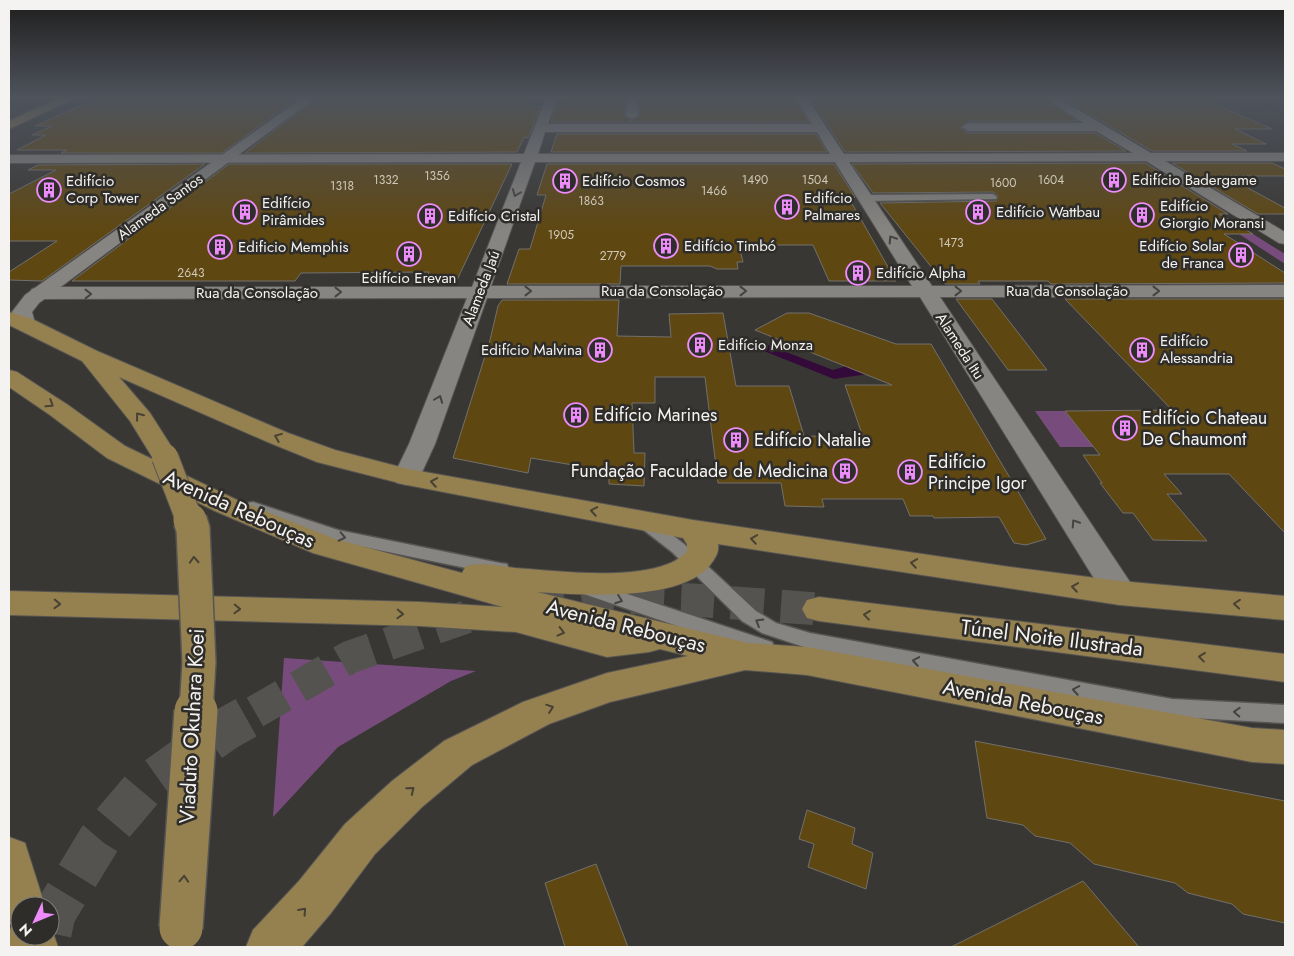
<svg xmlns="http://www.w3.org/2000/svg" width="1294" height="956" font-family="Jost,sans-serif">
<style>
.green{fill:#774c7d}
.water{fill:#340a3a}
.building{fill:#5f4711;stroke:#72706c}
.lines{fill:none;stroke-linecap:round;stroke-linejoin:round}
.primary-tunnel-far1{stroke:#555350;stroke-width:33;stroke-dasharray:33 17;stroke-linecap:butt}
.primary-tunnel{stroke:#555350;stroke-width:43;stroke-dasharray:43 21;stroke-linecap:butt}
.service-casing{stroke:#575553;stroke-width:3}
.minor-casing{stroke:#575553;stroke-width:2}
.tertiary-casing{stroke:#575553;stroke-width:2}
.primary-casing{stroke:#575553;stroke-width:2}
.service{fill:#878581;fill-rule:evenodd}
.minor{fill:#878581;fill-rule:evenodd}
.tertiary{fill:#878581;fill-rule:evenodd}
.primary{fill:#958050;fill-rule:evenodd}
.primary-bridge-far2-casing{stroke:#575553;stroke-width:28;stroke-linecap:butt}
.primary-bridge-far1-casing{stroke:#575553;stroke-width:36;stroke-linecap:butt}
.primary-bridge-casing{stroke:#575553;stroke-width:46;stroke-linecap:butt}
.primary-bridge-far2{stroke:#958050;stroke-width:26}
.primary-bridge-far1{stroke:#958050;stroke-width:33}
.primary-bridge{stroke:#958050;stroke-width:43}
.oneway{stroke:#454340}
.oneway2{stroke:#484234}
.labels{text-anchor:middle;dominant-baseline:central;stroke-width:5;stroke-linejoin:round;paint-order:stroke}
.far-number-label{font-size:12px;fill:#cfc8b9}
.far-poi-label{font-size:15px;fill:#f4f3f1;stroke:#2f2d2a;text-anchor:start}
.far-street-label{font-size:15px;fill:#f4f3f1;stroke:#2f2d2a}
.poi-label{font-size:18px;fill:#f4f3f1;stroke:#2f2d2a;text-anchor:start}
.near-street-label{font-size:21px;fill:#f4f3f1;stroke:#2f2d2a}
</style>
<rect width="100%" height="100%" fill="#393734"/>
<path class="green" d="M1239,234H1253L1285,254V264Z
M1035,411H1065L1094,447H1060Z
M284,658L476,671L451,681L338,747L273,817Z"/>
<path class="water" d="M768,345L833,370L860,362L875,373L834,379L759,349Z"/>
<path class="building" d="M98,98H298L222,153H61L67,150H17L46,135H32L52,126H35Z
M317,98L523,100L532,106H541L528,138L524,137L517,152L245,153Z
M575,98H631L625,103L624,116L631,121L640,116L639,103L633,98H794L809,122H551L556,106H564L566,100Z
M810,98H1043L1078,121H968L960,128L968,133H1095L1126,151L845,152Z
M1062,98H1200L1272,129H1235L1266,144H1232L1247,151H1152Z
M557,134H816L827,152H551Z
M1145,163L1228,214H1219L1253,234H1224L1285,273V283L1051,284L1048,281H978L980,284H945L880,203L996,201L998,196L993,192L873,193L852,164Z
M1172,163H1272L1285,169V176H1226L1285,208V214H1258Z
M205,164L42,281L9,280V272L57,241H9V194L56,170H28L38,165Z
M229,164H512L457,280L426,281L429,272L301,273L295,281H72Z
M547,164H834L855,197L850,200L896,281H829L813,245H739L743,262H737L738,269H717L710,266H621L620,284H507L519,249H530L546,195H537Z
M956,299H992L1047,370H1008Z
M1065,299H1285V533L1229,474H1164L1182,494H1167L1207,541L1153,540L1133,513H1123L1100,483H1102L1083,455H1100L1065,411L1172,410Z
M502,300H619L617,336L671,337L669,314L723,313L736,386H789L804,436L863,437L845,385H892L755,330L787,313H809L896,344H931L1046,539L1026,545L1014,543L999,517L934,518L933,516H910L903,499H822L824,507L785,506L781,483H718L705,377H655V403H632L634,453H645L644,486L609,484V471L531,458L528,473L453,458L490,340L498,306Z
M975,741L1285,801V923L1243,914L1232,904L1188,893L1175,883L1094,864L1070,843L1035,836L1023,825L987,818Z
M807,810L855,828L852,844L873,853L866,889L808,867L814,844L799,839Z
M596,864L628,947H565L545,883Z
M1083,881L1139,947H951Z"/>
<g class="lines">
<path class="primary-tunnel-far1" d="M532,606L597,596L693,600L819,609
M255,712L350,657L472,615"/>
<path class="primary-tunnel" d="M50,933L54,914L99,840L143,788L226,729L258,711"/>
<g class="service-casing">
<path id="service" d="M993,194L997,197L996,199L865,201L861,198L865,195Z
M253,502L338,530L500,563L507,564L509,569L507,574L500,575L335,541L247,511L244,507L247,503Z
M642,514L648,516L684,544L756,611L776,623L810,633L1172,699L1285,705V723L1172,717L810,649L762,633L742,621L672,552L636,524L633,520L636,516Z
M585,580L772,642L775,648L772,654L765,656L578,592L575,587L578,582Z"/>
</g>
<g class="minor-casing">
<path id="minor" d="M546,98H557L548,124H812L796,98H807L844,154L1133,153L1096,131H968L962,127L968,123H1084L1045,98H1058L1151,153H1285V161H1165L1285,232V244L1279,243L1146,161L849,162L932,286L1285,285V297H940L1132,585L1136,593L1132,601L1120,605L1108,601L920,297L487,298L435,444L417,483L407,485L397,483L393,477L409,444L467,298L39,299L32,297L29,293L32,289L39,287H472L521,162L9,163V155L524,154ZM545,132H817L830,154H538ZM535,162H835L912,286H491Z
M632,100L637,103L638,116L632,119L626,116L627,103Z"/>
</g>
<g class="tertiary-casing">
<path id="tertiary" d="M302,98H315L39,303L32,312L35,323L32,327L25,329L18,327L12,312L25,295Z"/>
</g>
<g class="primary-casing">
<path id="primary" d="M60,98H75L9,129V121Z
M9,312L32,319L97,351L288,433L335,450L408,469L693,520L1010,567L1120,581L1285,596V620L1120,605L718,544C719,551 717,555 713,561C687,603 580,595 537,592L748,643L807,647L1252,728L1285,730V764L1252,762L807,675L745,670L610,702L549,724L472,765L422,807L375,854L331,913L302,947H246L253,930L299,881L345,824L392,781L444,741L523,702L607,673L688,656L660,649L649,652L607,657L516,632L420,626L9,615V591L420,602L503,607L313,553L215,511L107,458L50,415L9,387V370L17,372L68,405L125,446L154,460L130,421L82,361L9,325ZM119,377L270,443L317,462L407,485L683,538L687,544V552C682,556 675,562 668,564C627,580 559,571 515,568C499,566 482,562 466,566L462,573L335,539L235,499L164,465L174,463L178,457L150,413Z
M819,597L1285,654V682L819,621L807,618L802,609L807,600Z
M9,837L25,843L45,906H20V936H50V924L58,947H10L9,932L12,925L9,924Z"/>
</g>
<use href="#service" class="service"/>
<use href="#minor" class="minor"/>
<use href="#tertiary" class="tertiary"/>
<use href="#primary" class="primary"/>
<g class="primary-bridge-far2-casing">
<path id="primary-bridge-far2" d="M165,457L190,522"/>
</g>
<g class="primary-bridge-far1-casing">
<path id="primary-bridge-far1" d="M190,520L193,529L199,662L196,712"/>
</g>
<g class="primary-bridge-casing">
<path id="primary-bridge" d="M181,928L196,711"/>
</g>
<use href="#primary-bridge-far2" class="primary-bridge-far2"/>
<use href="#primary-bridge-far1" class="primary-bridge-far1"/>
<use href="#primary-bridge" class="primary-bridge"/>
</g>
<defs><path id="oneway-chevron" d="M-2-3.5L2.5 0L-2 3.5" fill="none" stroke-width="1.6" stroke-linecap="round" stroke-linejoin="round" transform="scale(1.25)"/></defs>
<g class="oneway">
<use href="#oneway-chevron" transform="translate(516 193) rotate(111)"/>
<use href="#oneway-chevron" transform="translate(892 239) rotate(-123)"/>
<use href="#oneway-chevron" transform="translate(528 291)"/>
<use href="#oneway-chevron" transform="translate(743 291)"/>
<use href="#oneway-chevron" transform="translate(958 291)"/>
<use href="#oneway-chevron" transform="translate(1156 291)"/>
<use href="#oneway-chevron" transform="translate(338 292)"/>
<use href="#oneway-chevron" transform="translate(88 294)"/>
<use href="#oneway-chevron" transform="translate(439 399) rotate(-69)"/>
<use href="#oneway-chevron" transform="translate(1075 523) rotate(-123)"/>
<use href="#oneway-chevron" transform="translate(342 537) rotate(12)"/>
<use href="#oneway-chevron" transform="translate(619 600) rotate(20)"/>
<use href="#oneway-chevron" transform="translate(759 622) rotate(-149)"/>
<use href="#oneway-chevron" transform="translate(916 661) rotate(-170)"/>
<use href="#oneway-chevron" transform="translate(1076 690) rotate(-170)"/>
<use href="#oneway-chevron" transform="translate(1237 712) rotate(-177)"/>
</g>
<g class="oneway2">
<use href="#oneway-chevron" transform="translate(50 404) rotate(33)"/>
<use href="#oneway-chevron" transform="translate(139 416) rotate(-128)"/>
<use href="#oneway-chevron" transform="translate(278 437) rotate(-158)"/>
<use href="#oneway-chevron" transform="translate(434 482) rotate(-170)"/>
<use href="#oneway-chevron" transform="translate(594 511) rotate(-170)"/>
<use href="#oneway-chevron" transform="translate(754 539) rotate(-171)"/>
<use href="#oneway-chevron" transform="translate(194 560) rotate(-93)"/>
<use href="#oneway-chevron" transform="translate(914 563) rotate(-171)"/>
<use href="#oneway-chevron" transform="translate(1075 587) rotate(-172)"/>
<use href="#oneway-chevron" transform="translate(57 604) rotate(2)"/>
<use href="#oneway-chevron" transform="translate(1237 604) rotate(-175)"/>
<use href="#oneway-chevron" transform="translate(237 609) rotate(2)"/>
<use href="#oneway-chevron" transform="translate(400 614) rotate(2)"/>
<use href="#oneway-chevron" transform="translate(867 615) rotate(-173)"/>
<use href="#oneway-chevron" transform="translate(561 632) rotate(14)"/>
<use href="#oneway-chevron" transform="translate(1202 657) rotate(-173)"/>
<use href="#oneway-chevron" transform="translate(550 708) rotate(-19)"/>
<use href="#oneway-chevron" transform="translate(411 790) rotate(-39)"/>
<use href="#oneway-chevron" transform="translate(184 879) rotate(-87)"/>
<use href="#oneway-chevron" transform="translate(303 911) rotate(-48)"/>
</g>
<linearGradient id="sky" x2="0" y2="1"><stop stop-color="#1f1e1d"/><stop offset="0.42" stop-color="#4e535c"/><stop offset="1" stop-color="#4e535c" stop-opacity="0"/></linearGradient>
<rect width="1294" height="232" fill="url(#sky)"/>
<defs>
<g id="building-ring" transform="scale(1.25)"><circle r="9.5" fill="#2f2d2a" stroke="#ed8cfa" stroke-width="1.5"/><path d="M-4-6H4V6H1V3H-1V6H-4ZM-2.5-4.3h1.7v1.8h-1.7ZM.8-4.3h1.7v1.8H.8ZM-2.5-1h1.7V.8h-1.7ZM.8-1h1.7V.8H.8Z" fill="#ed8cfa"/></g>
</defs>
<g fill-rule="evenodd">
<use href="#building-ring" x="1114" y="180"/>
<use href="#building-ring" x="565" y="181"/>
<use href="#building-ring" x="49" y="190"/>
<use href="#building-ring" x="787" y="207"/>
<use href="#building-ring" x="245" y="212"/>
<use href="#building-ring" x="978" y="212"/>
<use href="#building-ring" x="1142" y="215"/>
<use href="#building-ring" x="430" y="216"/>
<use href="#building-ring" x="666" y="246"/>
<use href="#building-ring" x="220" y="247"/>
<use href="#building-ring" x="409" y="254"/>
<use href="#building-ring" x="1241" y="255"/>
<use href="#building-ring" x="858" y="273"/>
<use href="#building-ring" x="700" y="345"/>
<use href="#building-ring" x="600" y="350"/>
<use href="#building-ring" x="1142" y="350"/>
<use href="#building-ring" x="576" y="415"/>
<use href="#building-ring" x="1125" y="428"/>
<use href="#building-ring" x="736" y="440"/>
<use href="#building-ring" x="845" y="471"/>
<use href="#building-ring" x="910" y="472"/>
</g>
<g class="labels">
<g class="far-number-label">
<text x="437" y="176">1356</text>
<text x="386" y="180">1332</text>
<text x="755" y="180">1490</text>
<text x="815" y="180">1504</text>
<text x="1051" y="180">1604</text>
<text x="1003" y="183">1600</text>
<text x="342" y="186">1318</text>
<text x="714" y="191">1466</text>
<text x="591" y="201">1863</text>
<text x="561" y="235">1905</text>
<text x="951" y="243">1473</text>
<text x="613" y="256">2779</text>
<text x="191" y="273">2643</text>
</g>
<g class="far-poi-label">
<text x="1132" y="180">Edifício Badergame</text>
<text x="66" y="181">Edifício<tspan x="66" dy="17">Corp Tower</tspan></text>
<text x="582" y="181">Edifício Cosmos</text>
<text x="804" y="198">Edifício<tspan x="804" dy="17">Palmares</tspan></text>
<text x="262" y="203">Edifício<tspan x="262" dy="17">Pirâmides</tspan></text>
<text x="1160" y="206">Edifício<tspan x="1160" dy="17">Giorgio Moransi</tspan></text>
<text x="996" y="212">Edifício Wattbau</text>
<text x="448" y="216">Edifício Cristal</text>
<text x="684" y="246">Edifício Timbó</text>
<text x="1224" y="246" text-anchor="end">Edifício Solar<tspan x="1224" dy="17">de Franca</tspan></text>
<text x="238" y="247">Edificio Memphis</text>
<text x="876" y="273">Edifício Alpha</text>
<text x="409" y="278" text-anchor="middle">Edifício Erevan</text>
<text x="1160" y="341">Edifício<tspan x="1160" dy="17">Alessandria</tspan></text>
<text x="718" y="345">Edifício Monza</text>
<text x="582" y="350" text-anchor="end">Edifício Malvina</text>
</g>
<g class="far-street-label">
<text transform="translate(160 207) rotate(-36)">Alameda Santos</text>
<text transform="translate(481 288) rotate(-69)">Alameda Jaú</text>
<text x="662" y="291">Rua da Consolação</text>
<text x="1067" y="291">Rua da Consolação</text>
<text x="257" y="293">Rua da Consolação</text>
<text transform="translate(960 346) rotate(57)">Alameda Itu</text>
</g>
<g class="poi-label">
<text x="594" y="415">Edifício Marines</text>
<text x="1142" y="418">Edifício Chateau<tspan x="1142" dy="21">De Chaumont</tspan></text>
<text x="754" y="440">Edifício Natalie</text>
<text x="928" y="462">Edifício<tspan x="928" dy="21">Principe Igor</tspan></text>
<text x="828" y="471" text-anchor="end">Fundação Faculdade de Medicina</text>
</g>
<g class="near-street-label">
<text transform="translate(239 509) rotate(24)">Avenida Rebouças</text>
<text transform="translate(626 626) rotate(14)">Avenida Rebouças</text>
<text transform="translate(1052 638) rotate(7)">Túnel Noite Ilustrada</text>
<text transform="translate(1023 702) rotate(11)">Avenida Rebouças</text>
<text transform="translate(192 726) rotate(-87)">Viaduto Okuhara Koei</text>
</g>
</g>
<rect width="1294" height="956" fill="none" stroke="#f4f3f1" stroke-width="20"/>
<g transform="translate(35 921) rotate(226)"><circle r="24" fill="#2f2d2a" stroke="#7e7c7a"/>
<path d="M0-4L9 19L0 12L-9 19Z" fill="#ed8cfa"/>
<text y="-8" font-size="14" font-weight="bold" text-anchor="middle" fill="#f4f3f1">N</text>
</g>
</svg>
